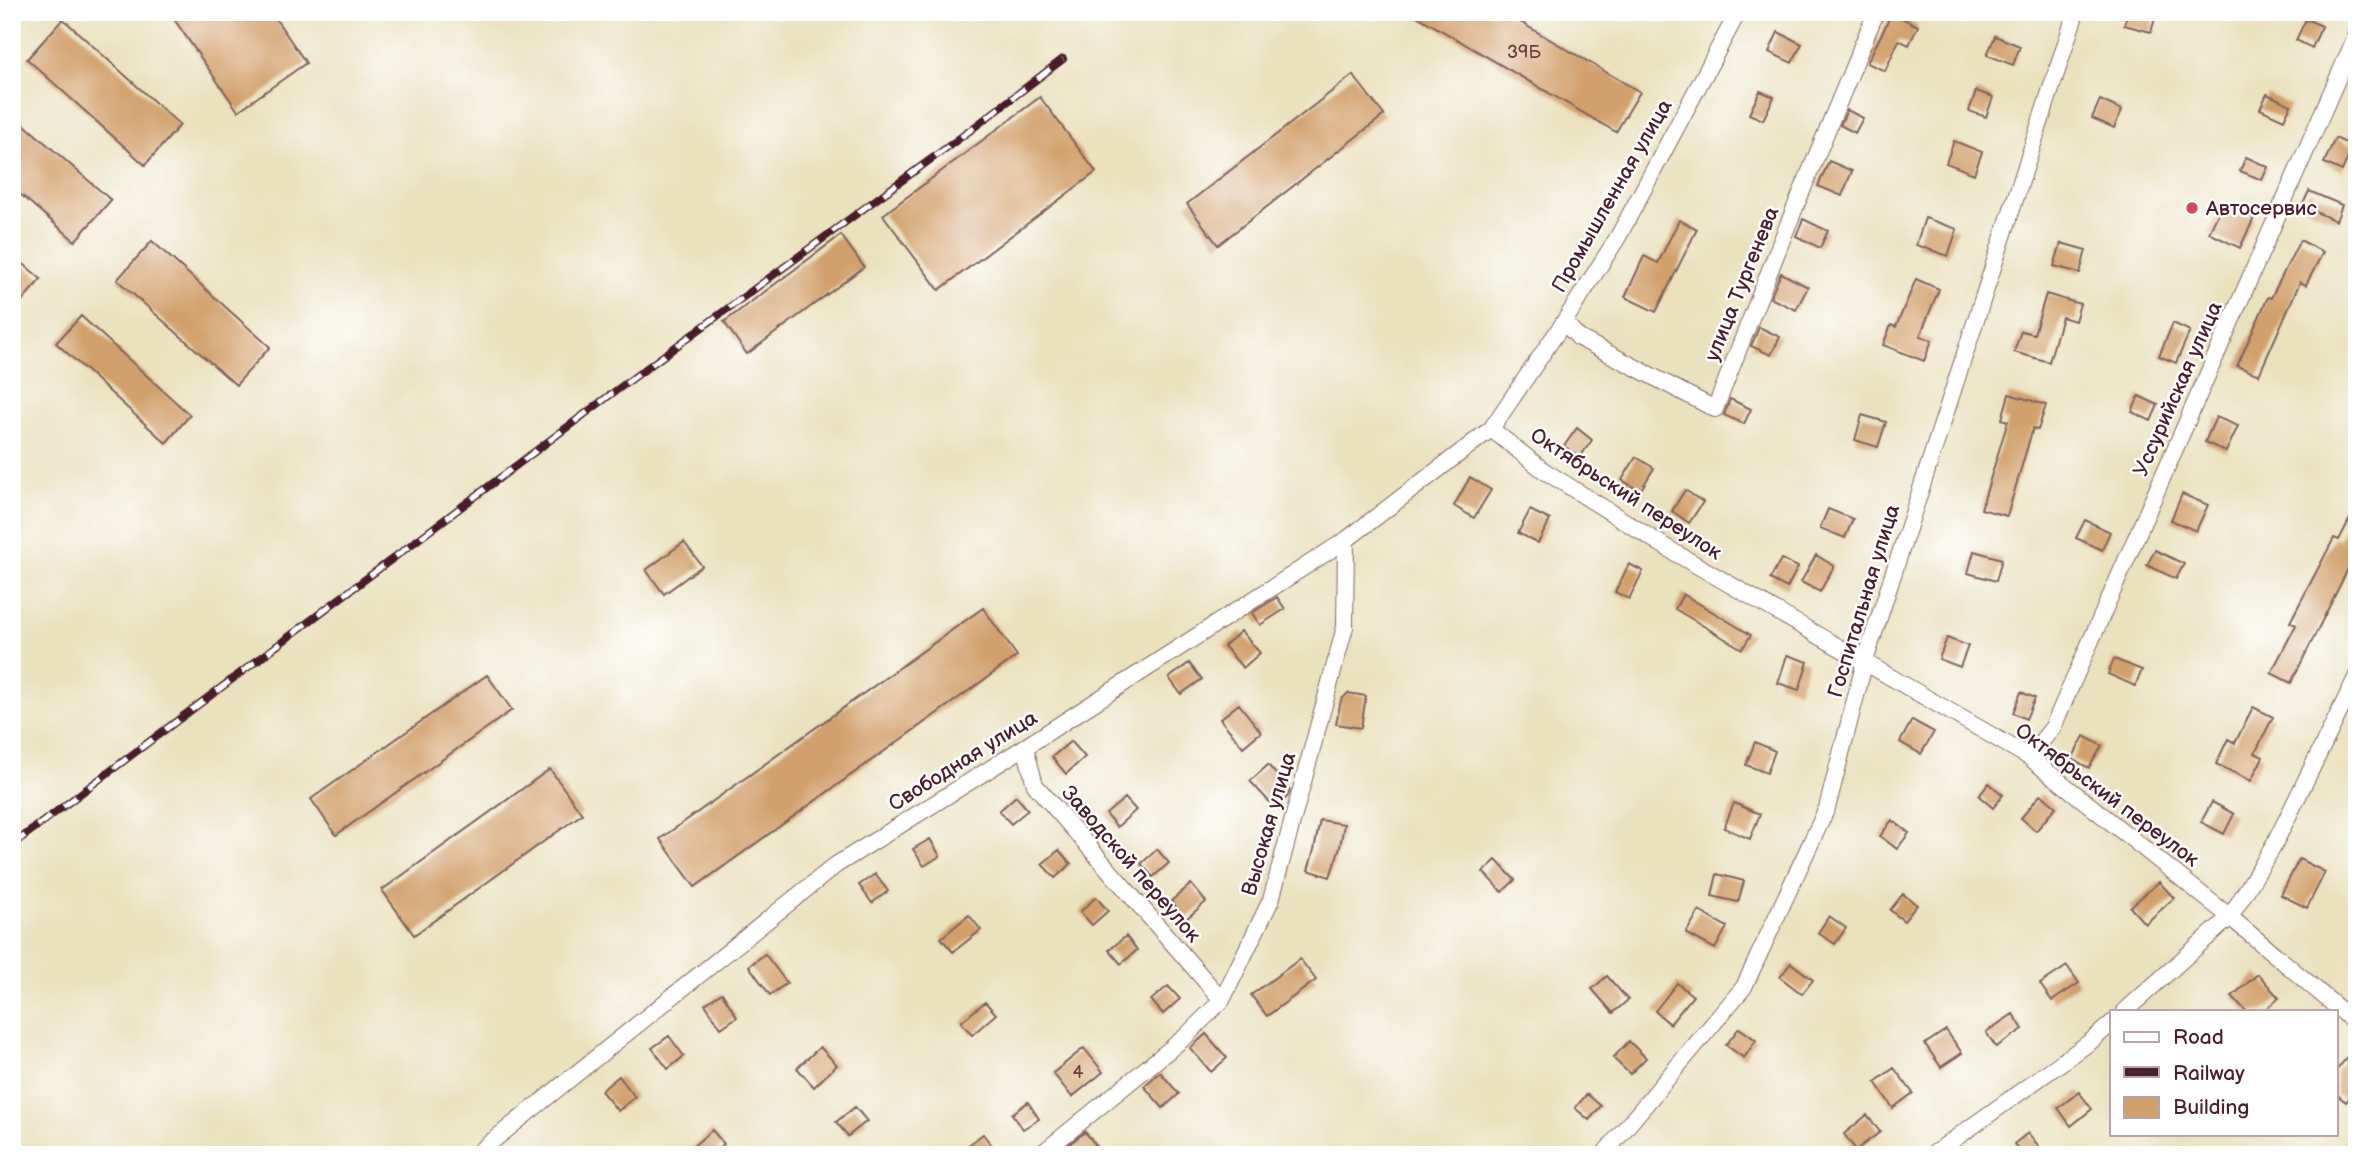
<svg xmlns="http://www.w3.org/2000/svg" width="2369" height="1167" font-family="'Balsamiq Sans',sans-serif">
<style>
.building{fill:#d1a06c}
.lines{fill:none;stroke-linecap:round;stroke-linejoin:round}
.minor-casing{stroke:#82635e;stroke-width:18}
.minor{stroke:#fff;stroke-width:16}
.rail-casing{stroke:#4a1f2b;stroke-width:8}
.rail{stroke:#fff;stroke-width:5;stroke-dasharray:16;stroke-linecap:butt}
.poi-dot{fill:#d1495b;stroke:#fff;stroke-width:2.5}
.labels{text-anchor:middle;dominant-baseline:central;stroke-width:5;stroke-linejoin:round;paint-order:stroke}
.number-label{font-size:18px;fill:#6c3f3b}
.street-label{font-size:21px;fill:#4a1f2b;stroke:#fff}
.poi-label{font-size:21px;fill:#4a1f2b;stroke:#fff;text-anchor:start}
</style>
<rect width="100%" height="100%" fill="#fff"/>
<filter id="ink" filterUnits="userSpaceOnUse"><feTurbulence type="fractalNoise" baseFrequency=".0143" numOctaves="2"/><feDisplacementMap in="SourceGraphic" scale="14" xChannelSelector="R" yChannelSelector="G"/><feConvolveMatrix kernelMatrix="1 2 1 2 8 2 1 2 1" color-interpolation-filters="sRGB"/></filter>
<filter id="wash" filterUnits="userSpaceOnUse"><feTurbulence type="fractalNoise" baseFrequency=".00686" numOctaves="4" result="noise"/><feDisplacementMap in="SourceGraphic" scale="28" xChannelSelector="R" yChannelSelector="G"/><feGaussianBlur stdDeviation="1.57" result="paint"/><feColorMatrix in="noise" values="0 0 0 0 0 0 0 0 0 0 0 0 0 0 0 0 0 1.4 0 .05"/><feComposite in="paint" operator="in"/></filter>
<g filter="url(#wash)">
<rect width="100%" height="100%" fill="#eae1be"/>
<g id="blocks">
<path class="building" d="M169,12H271L306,63L238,111Z
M1410,12H1503L1640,92L1616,132Z
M2128,12H2157L2151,32L2124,25Z
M1892,13L1918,26L1909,45L1899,40L1885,71L1867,63Z
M63,19L180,125L145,165L27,59Z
M2306,19L2322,26L2312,48L2296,40Z
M1778,32L1802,44L1792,63L1769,52Z
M1995,36L2020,46L2013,65L1987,55Z
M1353,75L1384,115L1218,245L1187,204Z
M1760,91L1774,97L1763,120L1749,114Z
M1976,91L1993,97L1986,117L1969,111Z
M2267,94L2291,105L2284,120L2260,109Z
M1040,97L1096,172L939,290L883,215Z
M2100,100L2122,110L2114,128L2092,118Z
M1847,110L1863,118L1855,133L1840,125Z
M12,114L111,200L75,241L12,187Z
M2335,138L2353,146L2342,171L2324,163Z
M1954,141L1982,152L1974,174L1946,163Z
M2246,157L2268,167L2262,180L2240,171Z
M1829,161L1852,171L1842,196L1818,186Z
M2309,191L2342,205L2336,221L2302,206Z
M2223,203L2254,218L2240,248L2209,233Z
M1925,218L1957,229L1948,256L1916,245Z
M1803,219L1828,231L1820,248L1796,236Z
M1679,220L1697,229L1656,312L1625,297L1644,256L1658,263Z
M841,235L864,267L747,354L724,322Z
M2300,240L2323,252L2306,285L2300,282L2259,375L2237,366L2268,297L2271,298Z
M152,241L270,347L236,385L117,280Z
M2061,243L2086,250L2080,273L2054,266Z
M12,254L41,279L12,312Z
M1781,273L1808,287L1796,310L1770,298Z
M1916,279L1939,289L1920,336L1932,340L1924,361L1883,345L1891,325L1896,327Z
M2046,294L2080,304L2075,321L2062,317L2049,362L2014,352L2021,331L2034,334Z
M81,316L190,415L166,443L56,343Z
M2173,323L2190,331L2176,363L2159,356Z
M1759,327L1780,337L1771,355L1751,346Z
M2009,394L2046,405L2038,430L2033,428L2007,516L1981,509L2008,421L2002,419Z
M2139,396L2158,405L2151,421L2132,412Z
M1730,399L1751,409L1744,424L1724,415Z
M1862,415L1886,422L1878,447L1855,440Z
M2216,417L2238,426L2226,452L2205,442Z
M1577,428L1592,440L1580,457L1564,446Z
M1636,457L1654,468L1640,491L1622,480Z
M1470,477L1491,490L1474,518L1454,506Z
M1685,490L1703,502L1689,523L1672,511Z
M2182,494L2208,505L2196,531L2171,520Z
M2357,505V551L2291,683L2271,673L2296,625L2290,622L2334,538L2339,540Z
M1828,509L1853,519L1845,538L1820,528Z
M1530,510L1550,520L1538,543L1518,533Z
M2085,520L2110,532L2102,550L2076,538Z
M684,542L702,566L664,594L646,570Z
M2155,550L2184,564L2176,579L2147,565Z
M1974,551L2002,559L1996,581L1968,573Z
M1816,555L1834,566L1820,592L1801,582Z
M1781,559L1798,567L1787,588L1770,579Z
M1629,564L1643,571L1629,599L1615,592Z
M1683,594L1751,635L1742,649L1675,609Z
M1277,597L1285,609L1260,625L1252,613Z
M983,608L1017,656L695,887L660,839Z
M1241,631L1260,653L1243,668L1224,646Z
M1947,638L1968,646L1960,667L1939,659Z
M1787,655L1808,662L1799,690L1778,683Z
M2114,659L2142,670L2135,686L2108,674Z
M1189,663L1202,679L1181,694L1169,678Z
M487,675L512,710L336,835L311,799Z
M2021,692L2035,698L2026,719L2013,713Z
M1348,693L1366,696L1361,728L1336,724L1341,700Z
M1239,704L1261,732L1243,747L1220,719Z
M2253,707L2273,717L2255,753L2263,757L2251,781L2216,764L2228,739L2235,743Z
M1912,720L1934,732L1921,754L1900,742Z
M2084,736L2102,746L2089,768L2072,759Z
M1071,741L1085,757L1066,774L1052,757Z
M1755,742L1775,751L1767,773L1746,765Z
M1268,765L1290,790L1288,796L1275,808L1250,781Z
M550,769L582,814L414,935L382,890Z
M1989,783L2003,795L1993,808L1979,796Z
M2041,794L2056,807L2036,831L2021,818Z
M1016,796L1028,810L1011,824L999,811Z
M1125,798L1136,810L1117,827L1106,814Z
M2212,802L2234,814L2224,834L2201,822Z
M1734,803L1760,814L1750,839L1724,828Z
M1320,820L1344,824L1340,847L1330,877L1308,870L1314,850Z
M1892,820L1909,833L1897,849L1880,836Z
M930,839L940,856L924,866L913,849Z
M1157,849L1169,863L1153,877L1141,864Z
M1059,850L1071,864L1055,878L1042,864Z
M2299,859L2325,872L2307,908L2281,895Z
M1496,860L1515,880L1502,892L1483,872Z
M875,874L888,891L872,903L859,885Z
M1717,874L1744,881L1738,902L1712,896Z
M2159,882L2174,898L2145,924L2130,907Z
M1191,884L1206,902L1186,919L1171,901Z
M1903,894L1917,905L1904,921L1890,910Z
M1096,897L1108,911L1092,925L1080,912Z
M1699,911L1727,927L1715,949L1686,933Z
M969,915L981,930L953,952L941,938Z
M1829,916L1846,928L1835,944L1818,933Z
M1126,936L1137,950L1121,964L1109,950Z
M765,954L787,983L770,995L749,966Z
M1300,959L1316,980L1267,1016L1251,995Z
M1791,963L1813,980L1802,994L1780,977Z
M2067,966L2079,983L2052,1001L2040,984Z
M2258,974L2279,998L2264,1011H2246L2232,996Z
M1607,976L1628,1000L1613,1013L1592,989Z
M1677,983L1693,996L1670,1024L1655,1011Z
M1168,986L1180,999L1163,1014L1151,1000Z
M722,993L737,1017L721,1028L705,1004Z
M985,1002L996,1014L972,1035L961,1022Z
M2013,1014L2023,1029L1996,1047L1986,1032Z
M1739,1028L1756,1040L1744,1058L1726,1045Z
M1946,1030L1962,1053L1941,1067L1925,1044Z
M1206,1034L1227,1058L1211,1072L1190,1048Z
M669,1036L684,1056L668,1069L652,1048Z
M1629,1041L1646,1058L1630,1074L1613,1058Z
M820,1047L837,1065L814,1087L797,1068Z
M1084,1048L1103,1072L1072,1097L1053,1073Z
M2348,1056L2357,1063V1088L2346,1102L2336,1094V1071Z
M1894,1068L1913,1093L1893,1108L1875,1082Z
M1160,1072L1179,1094L1163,1108L1144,1086Z
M619,1076L635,1097L618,1111L601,1091Z
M2079,1092L2092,1109L2071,1126L2058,1108Z
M1587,1094L1601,1106L1589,1120L1575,1108Z
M1028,1102L1039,1119L1023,1129L1012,1114Z
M855,1107L867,1121L848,1136L836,1122Z
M1867,1115L1880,1132L1856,1150L1844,1134Z
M712,1130L724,1144L712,1155H683Z
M1085,1132L1104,1155H1076L1068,1145Z
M2028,1133L2046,1155H2022L2014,1144Z
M983,1134L999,1155H956Z"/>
</g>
</g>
<g filter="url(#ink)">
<use href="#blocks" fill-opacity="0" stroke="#82635e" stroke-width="2"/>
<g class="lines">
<g class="minor-casing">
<path id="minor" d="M1564,322L1579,338L1715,409L1785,232L1876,12
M1491,429L1543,470L1672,551L2029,757L2230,917L2357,1024
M1025,747L1035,785L1222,1000
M2029,757L2053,727L2357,34
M2125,1011L2230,917L2273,847L2357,676
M475,1155L836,865L1025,747L1346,540L1491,429L1564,322L1618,237L1738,12
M1040,1155L1185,1037L1222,1000L1271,900L1345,627L1346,540
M1603,1155L1744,987L1827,808L1865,661L2076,12
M1932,1155L2090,1042L2112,1023"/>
</g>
<use href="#minor" class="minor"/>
<g class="rail-casing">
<path id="rail" d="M12,845L610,395L972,129L1063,59"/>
</g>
<use href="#rail" class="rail"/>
</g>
</g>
<circle class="poi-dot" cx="2192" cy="208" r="7"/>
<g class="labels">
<g class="number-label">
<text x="1524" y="52">39Б</text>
<text x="1078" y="1072">4</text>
</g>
<g class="street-label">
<text transform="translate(1612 196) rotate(-60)">Промышленная улица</text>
<text transform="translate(1742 284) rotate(-68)">улица Тургенева</text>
<text transform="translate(2178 389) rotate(-66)">Уссурийская улица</text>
<text transform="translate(1626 494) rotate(33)">Октябрьский переулок</text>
<text transform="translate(1864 601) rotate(-73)">Госпитальная улица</text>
<text transform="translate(963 761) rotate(-32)">Свободная улица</text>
<text transform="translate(2107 795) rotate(37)">Октябрьский переулок</text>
<text transform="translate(1269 824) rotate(-74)">Высокая улица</text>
<text transform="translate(1131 864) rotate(49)">Заводской переулок</text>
</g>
<g class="poi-label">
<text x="2206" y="208">Автосервис</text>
</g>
</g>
<rect width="2369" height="1167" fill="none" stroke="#fff" stroke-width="42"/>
<rect x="2110" y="1010" width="228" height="126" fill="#ffffff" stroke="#b7a5aa" stroke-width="2"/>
<rect x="2124" y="1032" width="35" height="10" fill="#ffffff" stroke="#b7a5aa" stroke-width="2"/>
<text x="2173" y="1044" font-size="21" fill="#4a1f2b">Road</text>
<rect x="2124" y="1067" width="35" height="10" fill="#4a1f2b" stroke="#b7a5aa" stroke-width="2"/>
<text x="2173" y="1080" font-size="21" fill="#4a1f2b">Railway</text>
<rect x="2124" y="1097" width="35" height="21" fill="#d1a06c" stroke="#b7a5aa" stroke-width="2"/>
<text x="2173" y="1114" font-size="21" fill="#4a1f2b">Building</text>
</svg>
